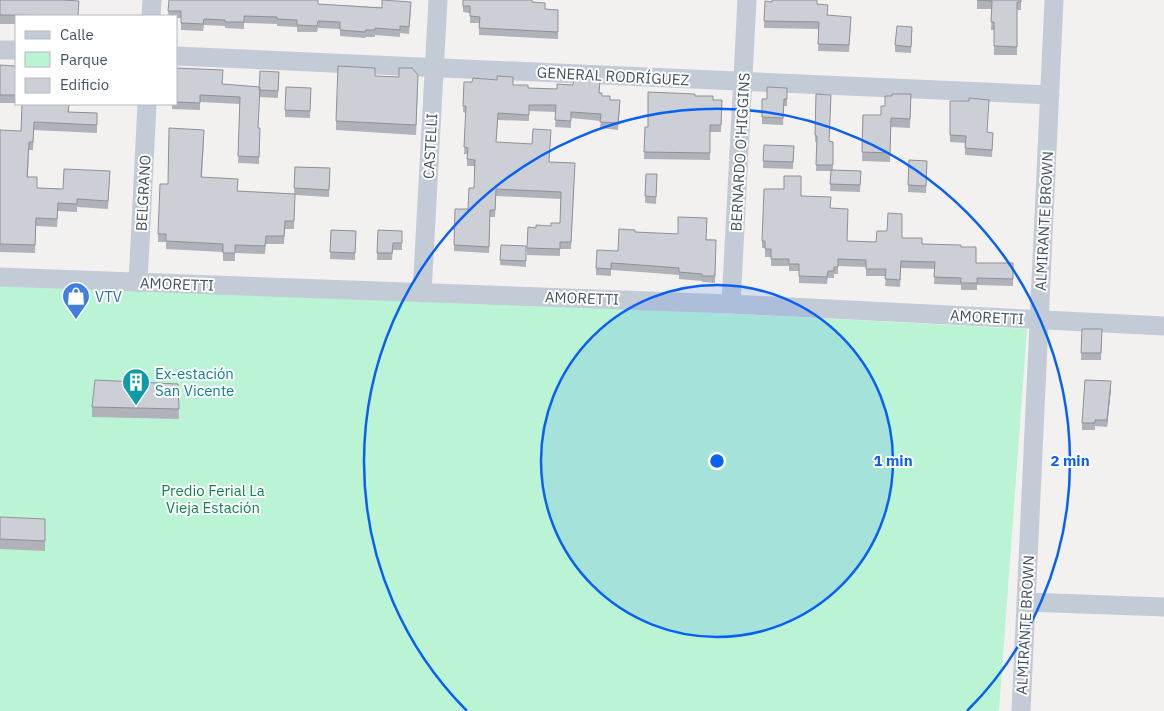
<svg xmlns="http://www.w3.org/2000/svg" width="1164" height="711" font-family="'IBM Plex Sans',sans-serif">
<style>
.green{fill:#bbf4d5}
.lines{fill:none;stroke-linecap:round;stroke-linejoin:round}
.minor{stroke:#c3cbd6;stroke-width:19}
.wall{fill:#afb2b8}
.shaded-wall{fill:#8f9196}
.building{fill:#cccfd6;stroke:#8f9196}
.ring{fill:none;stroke:#0860f5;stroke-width:2.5}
.labels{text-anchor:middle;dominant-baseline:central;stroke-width:4;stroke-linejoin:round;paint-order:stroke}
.street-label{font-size:15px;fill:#465260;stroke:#fff}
.shop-label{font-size:15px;fill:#366cbe;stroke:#fff;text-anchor:start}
.culture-label{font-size:15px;fill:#0d838f;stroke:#fff;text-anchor:start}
.park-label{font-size:15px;fill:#0f8351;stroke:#fff}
.centre{fill:#0860f5;stroke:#fff;stroke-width:2.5}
.ring-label{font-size:15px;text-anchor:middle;font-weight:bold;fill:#0860f5;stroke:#fff;stroke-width:4;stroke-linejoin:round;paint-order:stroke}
</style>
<rect width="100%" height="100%" fill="#f3f0f0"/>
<path class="green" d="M0,279L138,283L1027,329L999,711H0Z"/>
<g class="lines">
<path class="minor" d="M151,16L152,0
M0,50H16
M176,56L1050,95
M0,277L731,304L1164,326
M138,283L147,104
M422,293L438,0
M731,304L747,0
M1026,602L1164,607
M1021,711L1054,0"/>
</g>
<path class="wall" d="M0,0L78,16H16V24H0Z
M169,0L319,4L411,9L409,34L400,33V37L375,35V37H366L365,38L340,36V29L318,28L317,32H297V27L277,26V24L244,23V29L225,28V26L204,25L203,31L181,30V18H176V16H168Z
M463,0L532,2L545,9L558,10V39L479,35V23H470V13L463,12Z
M977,0H1021V10H1017V55H994V30H991L992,9H977Z
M817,4L827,15L851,24L849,52L818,51L819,29L764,28V21Z
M912,34L911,53L895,52V45Z
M0,65L16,66V103H0Z
M176,68L222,84L260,87L279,72L278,98L259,97V95L258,128H260L259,164L238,163L240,104L200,102V110L172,109V104H176Z
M375,76L418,84L416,135L336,130V121Z
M464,82L528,88L557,89L600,87L599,93L602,96L610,100L620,107L618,130L600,128L601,121L571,118V128L555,127L556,112L529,111V121L498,120L496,142L550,162L575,163L571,249H560V256L527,255V248L536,228L551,226L560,223L561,199L496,196L495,217H490L489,253L454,251V245L468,209L474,188V166H467V154H464L466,113L463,112Z
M311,88L310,118L285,117V110Z
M787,88V106H784L783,125L762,124V99H767Z
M816,94L829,141L833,142V170L861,171L860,192L830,191L831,171H816L817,142H815V135Z
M695,96L713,100H722L721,132H710V160L644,159L645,127H648Z
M950,101L988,132L993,133L992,157L965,155V143L950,142Z
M22,104H69V112L97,113V133L34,130L33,150H29L28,177L37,188L63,189L110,171L108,209L77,207V212L58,211L57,227L36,226L35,253L0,252V141L21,131Z
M911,104L910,128L891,127L890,162L862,161L863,115H881L885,106Z
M204,138L202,177L238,191L294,194L295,167L330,168L329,197L295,195L294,229H285L284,244H266L265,254L235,253V261H223V252L166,249V242H158V234L168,184Z
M764,145L794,146L793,169L763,168Z
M909,160L927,161L926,193L908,192Z
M646,174H657L656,204L645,203Z
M801,196L831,208L847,241L876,242L902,238L922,244L961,247L976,263H1013V286L977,285V290H961V285L934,284L935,269L901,268L900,287L885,286L886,276H866V267L838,266V274H834V278H828L827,284L799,283V271H789V266H771V257H765V248H762V241Z
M331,230L356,231L355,260L330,259Z
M378,230L402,231V250H393L392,260H377Z
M635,232L716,240L715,283L702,282V281L679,279V275L641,272L611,270V276L596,275V268L618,251Z
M501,245L526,246V267L500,265Z
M1082,329H1102L1101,360H1081Z
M178,384L179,419L92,417V407Z
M1111,388L1107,427L1095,426V430H1082V423Z
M0,517L45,529V551L0,549Z"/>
<path class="shaded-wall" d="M1111,381V388L1107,427V420Z"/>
<path class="building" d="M0,0H62L79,1L78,16L0,15Z
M169,0H318V4L382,8V0L411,2L409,27L400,26V30L375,28V30H366L365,32L340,30V22L318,21L317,26L297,25V20L277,19V17L244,16V22H225V20L204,19L203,24L181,23V11H168Z
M463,0H532V2L545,3V9L558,10V32L479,28L480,17L470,16V6H463Z
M772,0H817V4L828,5L827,15L851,17L849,45L818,44L819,22L764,21L765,1L772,2Z
M977,0H1021V2H1017V47L994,46V22H991L992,1Z
M897,26L912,27L911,47L895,45Z
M0,65L16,66V95H0Z
M338,66L375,68V76L399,77V68H412L418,75L416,125L336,121Z
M176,68L223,70L222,84L260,87L258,128H260L259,157L238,156L240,97L200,95V103L176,102Z
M260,71L279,72L278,91L259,90Z
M497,76L513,77V85H528V88L557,89V84L573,85L574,79L600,80L599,93H602V96H610V100H620L618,123L600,122L601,114L571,112V121L555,120L556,105H529V115L498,113L496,142L532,144L533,129L551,130L549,162L575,163L571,242H560V249L527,248L528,227L536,228V225L551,226V223H560L561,192L496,189L495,210H490L489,247L454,245L455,209H468L469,188H474L475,160L467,159L468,148L464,147L466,106H463L464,82H472L473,78L497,80Z
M286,87L311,88L310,111L285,110Z
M767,87L787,88V99H784L783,118L762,117V99H767Z
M648,92L695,94V96H713V100H722L721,125H710V153L644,152L645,127H648Z
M816,94L831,95L829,141L833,142V165H816L817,136L815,135Z
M892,94H911L910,119L891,118L890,153L862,152L863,115H881V106H885V96H892Z
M969,98L989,100L987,132L993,133L992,150L965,148L966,136L950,135V101H969Z
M22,104H69L68,112L97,113V125L34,122L33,142H29L27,177H37V188L63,189L64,169L110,171L108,201L77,199V204L58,203L57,219L36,218L35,245L0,244V130L21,131Z
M169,128L204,130L201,177L238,179L237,191L295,194L294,221H285L284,236H266L265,246L235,245V253H223V244L166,241V234H158L160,184H168Z
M764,145L794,146L793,162L763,161Z
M909,160L927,161L926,186L908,185Z
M295,167L330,168L329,190L294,188Z
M831,170L861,171L860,185L830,184Z
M646,174H657L656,197L645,196Z
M784,176H801V196L831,197L830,208L848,209L847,241L876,242L877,231H887L888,213L902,214V238H922V244L961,245V247H976V263H1013V279L977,278V283H961V278L934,277L935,262L901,261L900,280L885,279L886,269H866V260L838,259V267H834V271H828L827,277L799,276V264H789V259H771V249H765V241H762L764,189H784Z
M678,217L707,218L706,240H716L715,276H702V274L679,272V268L641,265L611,263V269L596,268L597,250L618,251L619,229L635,230V232L678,234Z
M331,230L356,231L355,253L330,252Z
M378,230L402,231V243H393L392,253H377Z
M501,245L526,246V261L500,260Z
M1082,329H1102L1101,353H1081Z
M95,380L178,384L179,409L92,407Z
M1085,380L1111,381L1107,420H1095V423H1082Z
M0,517L45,519V541L0,539Z"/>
<circle cx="717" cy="461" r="176" fill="#0860f5" fill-opacity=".12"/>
<g class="ring">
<circle cx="717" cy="461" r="176"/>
<path d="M467 711A353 353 0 1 1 967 711"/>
</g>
<defs>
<g id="shop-pin" transform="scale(1.4375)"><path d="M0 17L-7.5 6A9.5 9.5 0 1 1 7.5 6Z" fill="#3f7fe0" stroke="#fff"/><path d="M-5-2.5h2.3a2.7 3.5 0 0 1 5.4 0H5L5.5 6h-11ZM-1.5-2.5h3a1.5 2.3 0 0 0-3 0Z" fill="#fff"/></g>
<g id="building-pin" transform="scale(1.4375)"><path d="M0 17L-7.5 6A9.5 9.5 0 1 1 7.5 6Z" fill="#0f9aa8" stroke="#fff"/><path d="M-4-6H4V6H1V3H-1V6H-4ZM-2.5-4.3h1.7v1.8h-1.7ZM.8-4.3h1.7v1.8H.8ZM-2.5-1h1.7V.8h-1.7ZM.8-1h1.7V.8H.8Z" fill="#fff"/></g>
</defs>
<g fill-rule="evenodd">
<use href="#shop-pin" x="76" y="296"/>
<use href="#building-pin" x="136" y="382"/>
</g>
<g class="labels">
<g class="street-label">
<text transform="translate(613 76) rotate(3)">GENERAL RODRÍGUEZ</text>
<text transform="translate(430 146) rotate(-87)">CASTELLI</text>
<text transform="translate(740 152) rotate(-87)">BERNARDO O'HIGGINS</text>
<text transform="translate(143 193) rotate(-87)">BELGRANO</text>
<text transform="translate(1044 221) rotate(-87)">ALMIRANTE BROWN</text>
<text transform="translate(177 284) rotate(2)">AMORETTI</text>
<text transform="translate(582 298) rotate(2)">AMORETTI</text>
<text transform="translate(987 317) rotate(3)">AMORETTI</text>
<text transform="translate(1025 625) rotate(-87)">ALMIRANTE BROWN</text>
</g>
<g class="shop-label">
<text x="95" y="296">VTV</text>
</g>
<g class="culture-label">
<text x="155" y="373">Ex-estación<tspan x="155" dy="17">San Vicente</tspan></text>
</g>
<g class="park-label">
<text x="213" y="490">Predio Ferial La<tspan x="213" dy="17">Vieja Estación</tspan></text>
</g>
</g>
<circle cx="717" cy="461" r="8" class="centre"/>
<g class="ring-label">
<text x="893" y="466">1 min</text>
<text x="1070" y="466">2 min</text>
</g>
<rect x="15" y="15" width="162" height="90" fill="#ffffff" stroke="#b5babf"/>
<rect x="25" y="31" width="25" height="8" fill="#c3cbd6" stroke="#b5babf"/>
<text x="60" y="40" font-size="15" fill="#465260">Calle</text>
<rect x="25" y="52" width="25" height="15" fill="#bbf4d5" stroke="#b5babf"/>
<text x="60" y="65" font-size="15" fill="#465260">Parque</text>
<rect x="25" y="78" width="25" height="15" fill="#cccfd6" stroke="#b5babf"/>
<text x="60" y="90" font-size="15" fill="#465260">Edificio</text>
</svg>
